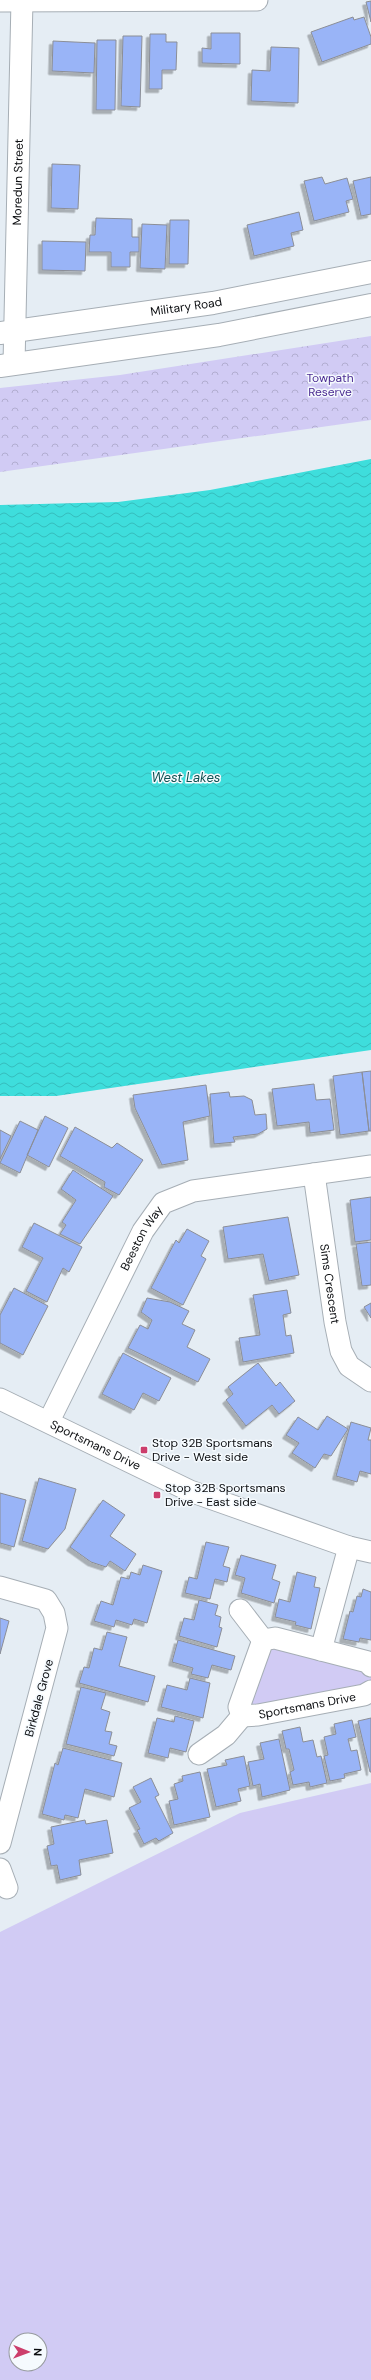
<svg xmlns="http://www.w3.org/2000/svg" width="371" height="2380" font-family="'DM Sans',sans-serif">
<style>
.green{fill:#d1cbf4;fill-rule:evenodd}
.forest{fill:url(#forest-crowns)}
.water{fill:url(#water-waves)}
.building{fill:#99b4f7;stroke:#8b8e96;filter:url(#shadow)}
.lines{fill:none;stroke-linecap:round;stroke-linejoin:round}
.minor-casing{stroke:#a6aeb5;stroke-width:23}
.major-casing{stroke:#a6aeb5;stroke-width:24}
.minor{stroke:#fff;stroke-width:21}
.major{stroke:#fff;stroke-width:22}
.poi-dot{fill:#cc3e6c;stroke:#f5fafe;stroke-width:1.5}
.labels{text-anchor:middle;dominant-baseline:central;stroke-width:3;stroke-linejoin:round;paint-order:stroke}
.street-label{font-size:12px;fill:#0b0d10;stroke:#f5fafe}
.park-label{font-size:12px;fill:#4c2d93;stroke:#f5fafe}
.poi-label{font-size:12px;fill:#0b0d10;stroke:#f5fafe;text-anchor:start}
.water-label{font-size:13px;font-style:italic;fill:#0e5151;stroke:#f5fafe}
</style>
<defs>
<pattern id="forest-crowns" width="20" height="18" patternUnits="userSpaceOnUse"><rect width="20" height="18" fill="#d1cbf4"/><path d="M2 6a3 3 0 1 1 6 0M12 15a3 3 0 1 1 6 0" fill="none" stroke="#b2add0"/></pattern>
<pattern id="water-waves" width="16" height="10" patternUnits="userSpaceOnUse"><rect width="16" height="10" fill="#3ededc"/><path d="M0 5q4-4 8 0t8 0" fill="none" stroke="#35bdbc"/></pattern>
<filter id="shadow"><feDropShadow dx="-3.5" dy="3.5" stdDeviation="0" flood-color="#0004"/></filter>
</defs>
<rect width="100%" height="100%" fill="#e5edf4"/>
<path class="green" d="M263,1640L371,1666V1691L242,1716Z
M371,1783V2380H0V1932L240,1813ZM16,2340H40V2364H16Z"/>
<path class="forest" d="M371,336V420L0,472V388L120,375Z"/>
<path class="water" d="M371,459V1050L56,1096H0V505L118,502L210,490Z"/>
<path class="building" d="M371,1V22L366,2Z
M353,17L354,20L364,17L371,37V44L322,62L311,32Z
M211,33H240V64L202,63V48L211,49Z
M150,34H166V42H177L176,70H162V89H149Z
M123,36H142L140,107L121,106Z
M97,40H116L115,110H96Z
M53,41L95,43L94,73L52,71Z
M271,47L299,48L298,103L251,101L252,70L270,71Z
M52,164L80,165L78,209L51,208Z
M322,177L325,184L347,178L353,199L346,201L349,212L314,221L304,181Z
M371,177V214L361,216L353,181Z
M299,212L303,230L291,233L294,246L254,256L247,225Z
M96,218L132,219V237H139V252H130V267H111V252H89L90,235H95Z
M170,220H189L188,264H169Z
M142,224L167,225L165,269L140,268Z
M42,241L86,242L85,271L42,270Z
M371,1071V1131H369L362,1072Z
M362,1072L369,1131L340,1135L333,1076Z
M314,1084L316,1100L330,1099L334,1130L310,1133L309,1122L277,1126L272,1089Z
M206,1085L210,1116L183,1122L188,1160L162,1165L135,1108L133,1095Z
M229,1092L230,1097L244,1096L252,1100L255,1115L266,1114L267,1129L258,1134L233,1137L235,1142L214,1144L210,1094Z
M45,1116L68,1128L49,1167L27,1155Z
M20,1121L38,1130L20,1173L0,1163Z
M75,1127L112,1148L117,1143L143,1160L119,1195L104,1187L105,1182L60,1156Z
M0,1130L11,1136L0,1159Z
M73,1170L113,1196L80,1244L60,1234L66,1225L62,1222L76,1200L61,1189Z
M371,1197V1240L355,1242L350,1200Z
M288,1217L299,1275L269,1281L263,1254L228,1259L223,1227Z
M34,1223L82,1247L69,1272L63,1268L47,1302L26,1291L43,1258L22,1247Z
M187,1229L209,1241L201,1256L206,1259L183,1305L151,1288L176,1240L179,1243Z
M371,1242V1285L362,1286L356,1244Z
M14,1288L48,1306L23,1355L0,1343V1315Z
M287,1290L291,1313L283,1315L286,1336L291,1335L294,1353L243,1362L239,1338L260,1335L253,1295Z
M147,1298L170,1302L189,1311L182,1324L195,1330L187,1347L210,1359L198,1382L128,1348L140,1325L148,1329L152,1320L141,1312Z
M371,1303V1318L364,1307Z
M123,1353L171,1378L159,1401L143,1393L134,1410L102,1394Z
M258,1363L276,1386L280,1382L295,1401L279,1414L272,1405L246,1426L226,1400L233,1394L228,1387Z
M327,1416L348,1429L331,1456L324,1454L315,1468L292,1453L299,1443L286,1435L298,1417L318,1430Z
M351,1422L371,1428L368,1440H371V1474L360,1471L357,1482L336,1476Z
M39,1478L76,1489L65,1529L48,1549L22,1541Z
M0,1493L26,1500L14,1547L0,1543Z
M103,1500L125,1515L110,1536L136,1554L125,1571L110,1561L106,1567L91,1562L70,1547Z
M206,1542L229,1547L223,1566L230,1568L227,1582L215,1579L210,1599L185,1593L189,1577L197,1579Z
M241,1555L276,1565L272,1579L280,1582L274,1603L241,1593L245,1578L235,1575Z
M143,1565L162,1571L147,1623L134,1619L132,1625L116,1620L114,1627L94,1621L101,1601L113,1605L121,1577L129,1579L131,1572L140,1575Z
M297,1572L316,1577L314,1587L320,1588L311,1629L295,1625L296,1622L275,1617L279,1599L290,1602Z
M363,1589L371,1592V1640L360,1638L359,1642L343,1639L350,1611L353,1612L357,1596L361,1597Z
M199,1600L218,1605L215,1615L221,1617L219,1627L222,1628L217,1647L179,1636L184,1618L194,1620Z
M0,1618L9,1621L0,1654Z
M107,1632L127,1637L119,1666L155,1676L148,1702L79,1683L84,1667L89,1668L94,1648L102,1650Z
M178,1640L235,1656L231,1670L212,1665L208,1678L191,1674L193,1668L172,1662Z
M190,1678L210,1683L203,1718L161,1707L167,1685L187,1690Z
M81,1687L106,1693L101,1709L110,1712L105,1731L112,1732L109,1744L117,1746L114,1756L66,1744Z
M175,1716L194,1721L186,1752L170,1748L168,1758L148,1753L157,1718L174,1722Z
M371,1718V1772H370L358,1721Z
M352,1720L356,1737L348,1739L351,1751L357,1750L361,1770L344,1774L345,1778L330,1781L324,1756L328,1755L324,1737L336,1734L334,1724Z
M300,1727L303,1742L313,1740L317,1757L321,1756L327,1783L310,1787L309,1782L293,1785L290,1772L294,1770L289,1749H286L282,1731Z
M279,1739L290,1790L262,1797L260,1784L253,1786L248,1762L264,1759L260,1743Z
M63,1748L122,1763L114,1797L85,1789L78,1818L65,1815L64,1820L42,1814L55,1763L58,1765Z
M244,1756L250,1786L238,1789L241,1801L216,1807L207,1769L227,1765L225,1760Z
M200,1772L210,1817L174,1825L169,1801L178,1799L174,1784L183,1781L182,1776Z
M151,1778L159,1795L155,1797L173,1833L159,1841L156,1838L144,1844L137,1830L140,1829L129,1808L141,1802L133,1787Z
M85,1820L86,1824L107,1820L113,1853L79,1860L81,1875L60,1880L57,1865L51,1866L47,1846L54,1844L51,1827Z"/>
<g class="lines">
<g class="minor-casing">
<g id="minor">
<path d="M0,1L257,0"/>
<path id="s1" d="M14,364L22,0"/>
<path id="s2" d="M314,1174L335,1322L341,1351L349,1366L371,1381"/>
<path id="s3" d="M0,1399L190,1491L349,1547L371,1552"/>
<path id="s4" d="M49,1421L143,1231L163,1203L193,1191L371,1166"/>
<path d="M0,1587L46,1600L54,1613L57,1628L0,1843"/>
<path d="M240,1610L263,1640"/>
<path d="M321,1650L349,1547"/>
<path id="s5" d="M371,1666L368,1662L275,1638L263,1640L239,1707L242,1716L258,1715L364,1695L371,1691"/>
<path d="M199,1754L226,1735L242,1716"/>
<path d="M0,1869L7,1888"/>
</g>
</g>
<g class="major-casing">
<g id="major">
<path id="s6" d="M0,333L213,303L371,272"/>
<path d="M0,366L219,335L371,305"/>
</g>
</g>
<use href="#minor" class="minor"/>
<use href="#major" class="major"/>
</g>
<g class="poi-dot">
<rect x="140" y="1446" width="8" height="8" rx="2"/>
<rect x="153" y="1491" width="8" height="8" rx="2"/>
</g>
<g class="labels">
<g class="street-label">
<text stroke="none"><textPath href="#s1" startOffset="182">Moredun Street</textPath></text>
<text stroke="none"><textPath href="#s6" startOffset="188">Military Road</textPath></text>
<text stroke="none"><textPath href="#s4" startOffset="205">Beeston Way</textPath></text>
<text stroke="none"><textPath href="#s2" startOffset="111">Sims Crescent</textPath></text>
<text stroke="none"><textPath href="#s3" startOffset="106">Sportsmans Drive</textPath></text>
<text transform="translate(39 1698) rotate(-75)">Birkdale Grove</text>
<text stroke="none"><textPath href="#s5" startOffset="260">Sportsmans Drive</textPath></text>
</g>
<g class="park-label">
<text x="330" y="378">Towpath<tspan x="330" dy="14">Reserve</tspan></text>
</g>
<g class="poi-label">
<text x="152" y="1443">Stop 32B Sportsmans<tspan x="152" dy="14">Drive - West side</tspan></text>
<text x="165" y="1488">Stop 32B Sportsmans<tspan x="165" dy="14">Drive - East side</tspan></text>
</g>
<g class="water-label">
<text x="186" y="777">West Lakes</text>
</g>
</g>
<g transform="translate(28 2352) rotate(91)"><circle r="19" fill="#f5fafe" stroke="#979b9f"/>
<path d="M0-3L7 15L0 10L-7 15Z" fill="#cc3e6c"/>
<text y="-6" font-size="11" font-weight="bold" text-anchor="middle" fill="#0b0d10">N</text>
</g>
</svg>
